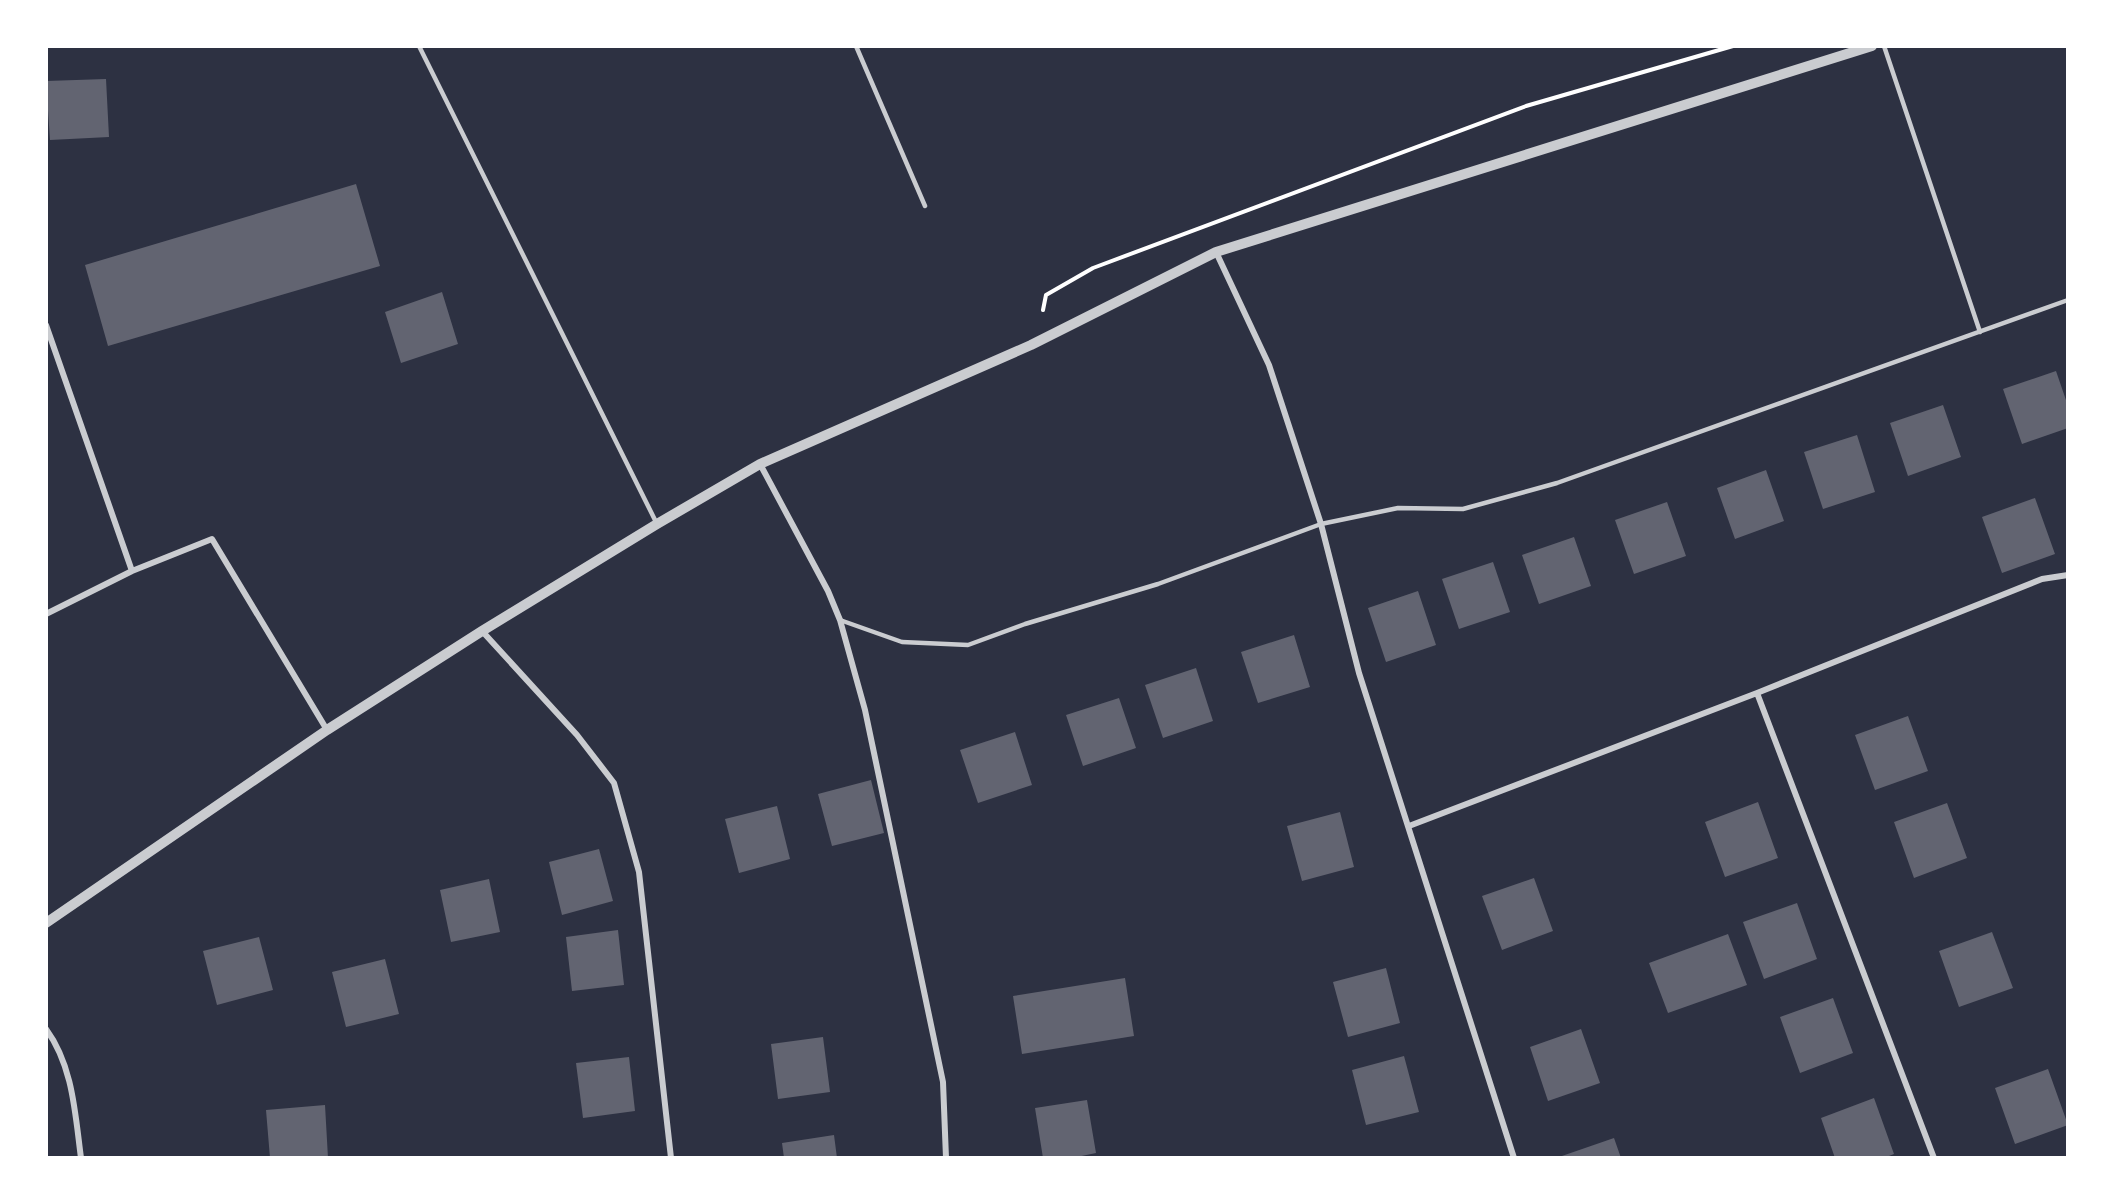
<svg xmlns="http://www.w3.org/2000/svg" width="2114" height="1204" font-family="Roboto,sans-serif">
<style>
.building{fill:#626471}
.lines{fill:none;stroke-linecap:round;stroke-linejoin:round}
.path{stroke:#fff;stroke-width:4}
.service{stroke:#caccd0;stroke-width:4.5}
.minor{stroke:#caccd0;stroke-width:6}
.tertiary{stroke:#caccd0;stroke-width:10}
</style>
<rect width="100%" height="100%" fill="#2d3142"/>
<path class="building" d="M106,79L109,137L50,140L46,81Z
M356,184L380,266L108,346L85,265Z
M442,292L458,344L401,363L385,312Z
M2056,371L2068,406V428L2022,444L2003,389Z
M1943,405L1961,457L1908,476L1890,423Z
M1857,435L1875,492L1823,509L1804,452Z
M1766,470L1784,521L1735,539L1717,488Z
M2035,498L2055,554L2002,573L1982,517Z
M1667,502L1686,556L1634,574L1615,520Z
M1574,537L1591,586L1539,604L1522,555Z
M1493,562L1510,612L1459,629L1442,579Z
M1418,591L1436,645L1386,662L1368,608Z
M1294,635L1310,687L1258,703L1241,652Z
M1196,668L1213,721L1163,738L1145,685Z
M1119,698L1136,748L1083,766L1066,715Z
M1908,716L1928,771L1875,790L1855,735Z
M1015,732L1032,785L978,803L960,750Z
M871,780L884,833L832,846L818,794Z
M1758,802L1778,858L1725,877L1705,822Z
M1947,803L1967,858L1914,878L1894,822Z
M777,806L790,859L739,873L725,819Z
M1340,812L1354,867L1302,881L1287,826Z
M599,849L613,901L562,915L549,862Z
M1534,878L1553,931L1502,950L1482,896Z
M489,879L500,932L451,942L440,890Z
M1797,903L1817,959L1764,979L1743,922Z
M618,930L624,985L572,991L566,937Z
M1992,932L2013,988L1959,1007L1939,951Z
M1728,934L1747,985L1668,1013L1649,963Z
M259,937L273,990L217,1005L203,951Z
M385,959L399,1014L346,1027L332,972Z
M1386,968L1400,1023L1348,1037L1333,982Z
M1125,978L1134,1036L1022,1054L1013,996Z
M1833,998L1853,1053L1800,1073L1780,1017Z
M1581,1029L1600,1083L1548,1101L1530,1047Z
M823,1037L830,1092L778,1099L771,1044Z
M1404,1056L1419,1112L1366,1125L1352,1070Z
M629,1057L635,1111L583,1118L576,1063Z
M2048,1069L2068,1125L2015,1144L1995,1088Z
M1874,1098L1894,1154L1884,1158H1835L1821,1118Z
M1087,1100L1096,1153L1072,1158H1043L1035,1108Z
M325,1105L328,1158H270L266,1110Z
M834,1135L837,1158H784L782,1143Z
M1614,1138L1621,1158H1559V1157Z"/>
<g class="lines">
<path class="path" d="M1043,310L1046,295L1093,268L1526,106L1733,46"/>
<path class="service" d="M419,46L657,524
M856,46L925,206
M1884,46L1980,332
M840,620L902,642L968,645L1025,624L1158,584L1321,524L1398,508L1463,509L1557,483L2068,300"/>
<path class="minor" d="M1216,252L1269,365L1321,524L1359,673L1514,1158
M46,325L132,571
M760,464L828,591L840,620L865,710L943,1082L946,1158
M46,614L132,571L212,539L327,730
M482,631L577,735L614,783L639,872L671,1158
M1757,693L1934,1158
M1409,826L1757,693L2042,579L2068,575
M46,1029C73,1066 75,1113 81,1158"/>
<path class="tertiary" d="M46,923L327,730L482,631L657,524L760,464L1031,345L1216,252L1872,46"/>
</g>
<rect width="2114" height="1204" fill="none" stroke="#ffffff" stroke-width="96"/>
</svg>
